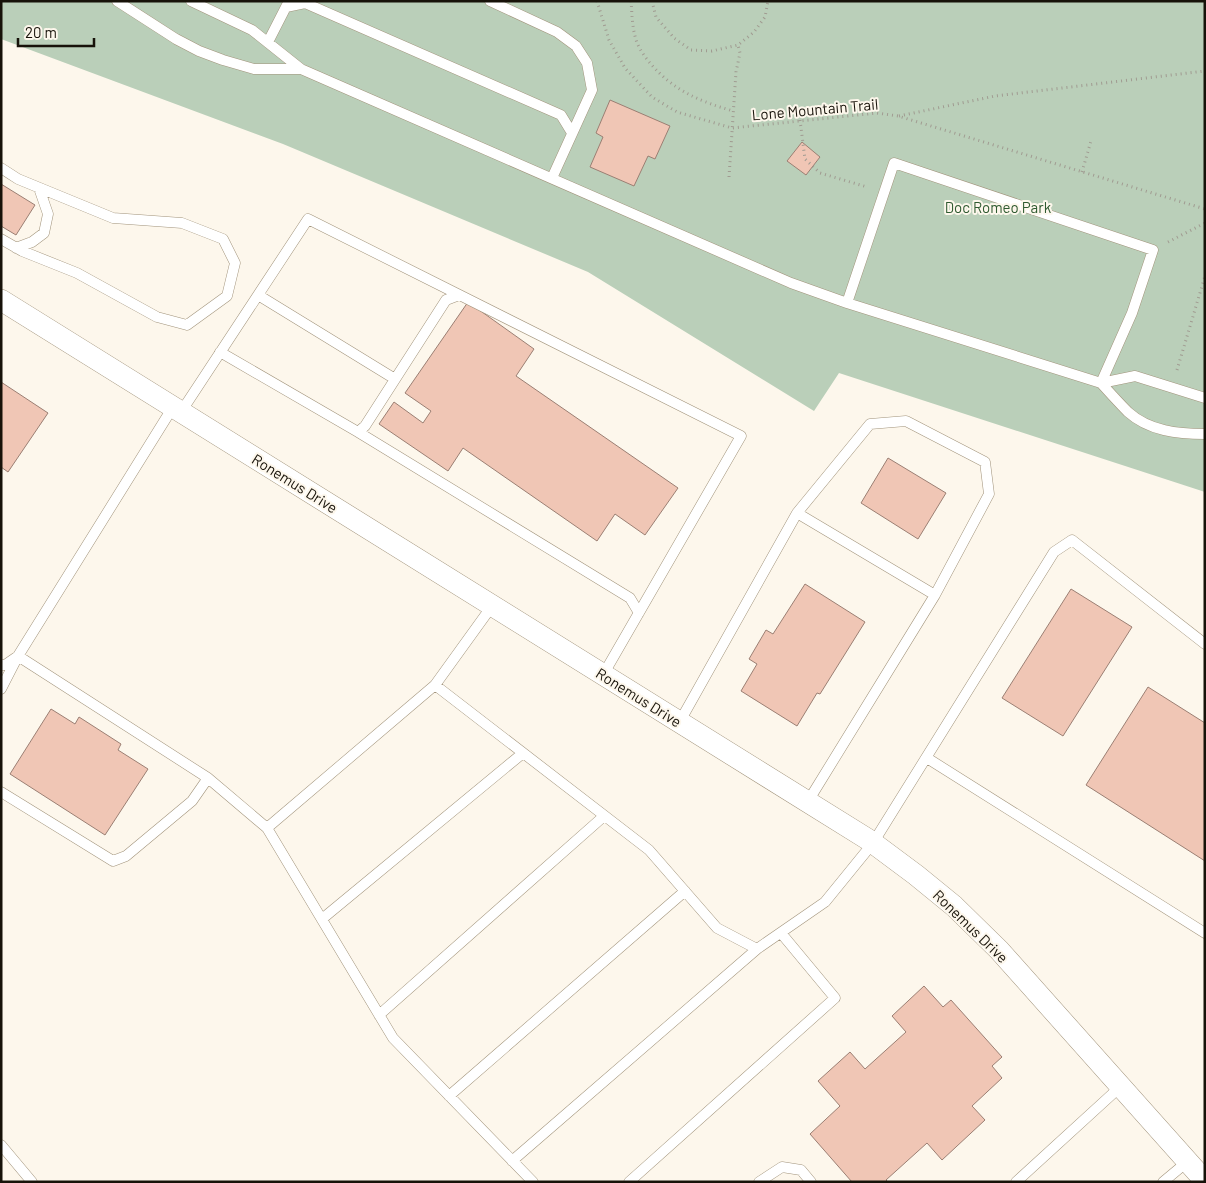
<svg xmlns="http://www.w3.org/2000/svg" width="1206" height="1183" font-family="Barlow,sans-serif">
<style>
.green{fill:#bacfb9}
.building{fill:#f0c6b5;stroke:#9b7f73}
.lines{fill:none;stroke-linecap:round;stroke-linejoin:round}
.service-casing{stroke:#a2947c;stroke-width:11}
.minor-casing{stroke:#a2947c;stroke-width:22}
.path{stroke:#a09b91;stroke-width:3;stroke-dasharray:1 4;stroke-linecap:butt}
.service{stroke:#fff;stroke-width:10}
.minor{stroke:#fff;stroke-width:21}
.labels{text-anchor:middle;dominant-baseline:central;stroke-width:4;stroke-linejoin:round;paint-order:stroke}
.street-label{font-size:15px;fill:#171209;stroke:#fdf7ec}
.park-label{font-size:15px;fill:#2f5a30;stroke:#fdf7ec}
</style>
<rect width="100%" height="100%" fill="#fdf7ec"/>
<path class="green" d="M1,1H1205V492L839,373L814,411L588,272L283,144L1,39Z"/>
<path class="building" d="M610,100L670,126L655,159L648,156L634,186L590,167L603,137L596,133Z
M802,142L820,157L806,175L787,161Z
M1,184L35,205L16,235L1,226Z
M468,302L534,349L516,376L678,488L645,535L615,514L597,541L463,448L448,471L379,424L394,402L423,423L431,411L405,393Z
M1,382L48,413L8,472L1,467Z
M888,458L946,493L918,539L861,503Z
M805,584L865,622L820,694L817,693L797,726L741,691L757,664L749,659L766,630L773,634Z
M1071,589L1132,627L1063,736L1002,698Z
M1148,687L1205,723V861L1086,785Z
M51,709L75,724L79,717L121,744L118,750L148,769L105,835L10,774Z
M924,986L943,1007L951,1000L1002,1057L992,1066L1002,1078L972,1106L985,1120L942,1160L927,1143L886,1180L888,1182H852L810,1134L840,1106L818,1081L850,1052L865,1069L906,1032L892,1016Z"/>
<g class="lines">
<g class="service-casing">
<path id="service" d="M117,1L176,39L199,51L223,60L254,69H301
M191,1L252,30L301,69L791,283L847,303L1101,383C1110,393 1119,403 1128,412C1149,431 1178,434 1205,434
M490,1L557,32L576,46L587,63L592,90L552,178
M286,7L305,3L561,115L572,133
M268,42L289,1
M1,168L18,179L113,218L182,223L223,239L235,263L227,296L187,325L157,317L77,273L22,251L1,239
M16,248L32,242L44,233L48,214L39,188
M258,295L395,379
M847,303L894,163L1153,250L1132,313L1101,383
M220,352L358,432L365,426L446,300L459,295
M1101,383L1135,376L1205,398
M181,412L308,219L741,436L603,675
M358,432L630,598L639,613
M797,513L935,595
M1,665H5L18,656L173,407
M435,685L649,850L717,928L757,949L825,902L873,843L1054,552L1072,540L1205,644
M1,689L18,656L208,778L192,801L126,856L113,861L1,792
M679,723L797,513L870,424L906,421L985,462L989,494L935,595L807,803
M927,758L1205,933
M208,778L267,828L435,685L492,606
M267,828L393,1038L533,1182
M322,919L523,753
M379,1015L604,816
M449,1096L685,891
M1,1145L32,1182
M512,1161L757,949
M629,1182L835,998L781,933
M759,1182L782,1167L801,1170L811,1182
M1016,1182L1120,1087
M1163,1182L1187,1162"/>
</g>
<g class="minor-casing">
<path id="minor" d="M1,300L869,840L916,875L954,906L999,950L1205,1181"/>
</g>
<path class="path" d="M597,1L609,40L625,68L652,97L677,112L732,128L877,113L898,116L1205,209
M631,1C632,13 632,25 635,36C637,46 644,56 650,63C674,91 699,101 733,111
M652,1L656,17L674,38L691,50L712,51L738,45L754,32L765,17L768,1
M899,116L995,96L1205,71
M800,120L805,159L820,173L867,187
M1082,172L1091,141
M729,177L736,72L740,53L738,45
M1168,242L1205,223
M1177,370L1205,276"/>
<use href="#service" class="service"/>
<use href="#minor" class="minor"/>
</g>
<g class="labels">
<g class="street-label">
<text transform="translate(815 109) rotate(-5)">Lone Mountain Trail</text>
<text transform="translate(295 483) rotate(32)">Ronemus Drive</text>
<text transform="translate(639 697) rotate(32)">Ronemus Drive</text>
<text transform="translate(971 926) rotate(44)">Ronemus Drive</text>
</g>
<g class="park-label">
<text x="998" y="207">Doc Romeo Park</text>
</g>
</g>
<rect width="1206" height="1183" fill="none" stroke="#171209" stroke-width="5"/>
<path d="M18 38v8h76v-8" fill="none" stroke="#171209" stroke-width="2.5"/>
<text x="25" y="38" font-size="15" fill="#171209" stroke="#fdf7ec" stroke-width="4" paint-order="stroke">20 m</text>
</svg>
